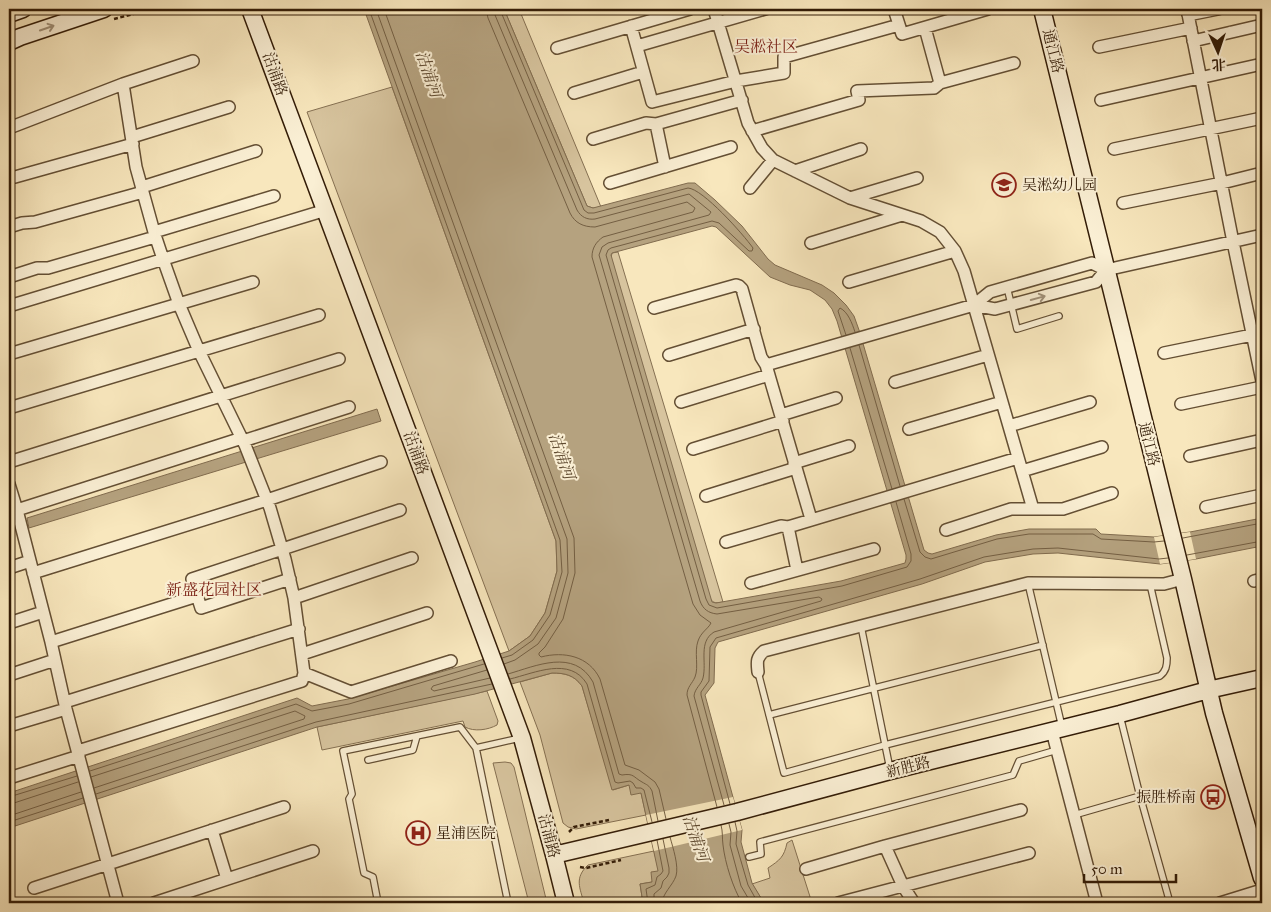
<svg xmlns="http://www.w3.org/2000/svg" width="1271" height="912" font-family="'IM FELL Great Primer','Noto Serif SC',serif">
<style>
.green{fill:#d7c49e;stroke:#857052}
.water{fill:#b5a27f;stroke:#816c4f;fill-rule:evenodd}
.pier{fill:#f8e7bd}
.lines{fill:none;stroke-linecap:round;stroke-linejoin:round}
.shore{stroke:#745f43;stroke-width:1}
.lane-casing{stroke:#644f34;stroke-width:8}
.street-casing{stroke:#644f34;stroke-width:14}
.secondary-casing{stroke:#331c07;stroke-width:19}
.path{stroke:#331c07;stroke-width:2.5;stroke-dasharray:4 2.5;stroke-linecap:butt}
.lane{stroke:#faefd4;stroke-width:5.5}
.street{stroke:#faefd4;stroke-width:11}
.secondary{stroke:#faefd4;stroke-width:16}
.oneway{stroke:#a09078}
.labels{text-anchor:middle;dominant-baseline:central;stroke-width:4;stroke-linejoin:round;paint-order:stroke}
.street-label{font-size:15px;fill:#331c07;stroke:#faefd4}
.poi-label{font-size:15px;fill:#331c07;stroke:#faefd4;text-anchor:start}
.neighbourhood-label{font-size:16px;fill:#7a1f14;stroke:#faefd4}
.water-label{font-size:16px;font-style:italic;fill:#604b31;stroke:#faefd4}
</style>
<rect width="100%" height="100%" fill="#f8e7bd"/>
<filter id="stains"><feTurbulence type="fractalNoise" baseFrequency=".004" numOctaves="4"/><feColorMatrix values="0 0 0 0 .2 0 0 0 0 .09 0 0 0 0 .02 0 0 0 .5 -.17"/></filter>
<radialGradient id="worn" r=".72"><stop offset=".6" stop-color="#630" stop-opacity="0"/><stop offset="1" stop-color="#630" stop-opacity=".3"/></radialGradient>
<path class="green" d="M504,9H519L601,207L593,208L587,206Z
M392,87L556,541L557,571L545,613L530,636L509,651L307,112Z
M618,252L723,602C717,603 713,604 710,598L611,258L612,253Z
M552,673C565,673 574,675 582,686L613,790L629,785L641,793L646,815L576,829L568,827L563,823L540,735L520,682Z
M487,691L498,721L497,725C488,730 474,732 465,727L463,721L322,750L317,727Z
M505,762L511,763L514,767L547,903H529L493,763Z
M792,840L812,903H764L752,884L770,878L768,868C780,860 784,857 787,843Z
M654,851L659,871L652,882L640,884L643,903H584C580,888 574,878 588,865Z"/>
<path class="water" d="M364,9H504L587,206L593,208L688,183H695L715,200L742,226L768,259L775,265L822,285L834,293L846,305L854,316L859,330L924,550L928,553L932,554L996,535L1029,529H1096L1101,534L1154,537L1190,532L1262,518V546L1196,559L1160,564L1058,553L1033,554L985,562L922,584L718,642L715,648L714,683L705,695L742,830L741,842L752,883L764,903H643L640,884L652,882L651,872L658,871L641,793L631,795L629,785L612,790L582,686C574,675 565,673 552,673L475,694L317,727L9,828V793L297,698L312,706L348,699L475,662L509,651L530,636L545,613L557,571L556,541ZM712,226L716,227L770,277L790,285L810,290L825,300L832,309L837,321L906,555V559L905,563L841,581L716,603L712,602L611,255L612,253Z
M377,409L381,421L29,528L27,518Z"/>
<path class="pier" d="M1190,532L1196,559L1160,564L1154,537Z
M733,797L742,830L654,851L646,815Z"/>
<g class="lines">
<path class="shore" d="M369,9L560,540L562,572L550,615L533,640L512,655L502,658
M376,9L567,539L568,573L556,618L538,644L515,660L504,664
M384,9L574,538L575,573L563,619L545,647L539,653V655L541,657C564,651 589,656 600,679L625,765L639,770L655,782L659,789L666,819
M486,9L488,18L570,213C575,223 583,227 595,227L687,202L695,208L693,212L603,237C596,242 592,248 592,257L693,604L700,615L711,623C708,629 701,632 698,641C694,652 699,667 695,677C692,684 687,687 687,695L717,807
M494,9L495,15L577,210C581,217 587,220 595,219L689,194L711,212L709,215L608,243L602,247L599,255L700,601C703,609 708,613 717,614L819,597L822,599L821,601L714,632C698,642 707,662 703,678C701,685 695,688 694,696L724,805
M500,9L501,12L584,210L588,213H594L688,188C703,189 743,234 753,248L752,251H749L719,223L712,221L611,248L608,250L606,255L706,599L709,605L717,608L842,586L907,567L911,561V554L896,502
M846,335L838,311L840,308C848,312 852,323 855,332
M859,345L900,486
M850,348L892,489
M904,499L920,552L925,557L931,559L997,539L1029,534H1093L1101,539L1154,542L1164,541
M1183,538L1262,523
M1187,555L1262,541
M487,670L433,686L431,689L434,691L490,678
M508,674C536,666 574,648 593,682L619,774L622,775C634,773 633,777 642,782C647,785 649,785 652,791L658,821
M510,679C535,673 570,656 587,684L615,782L618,783L630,781L633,783L636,788H641L644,790L652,822
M90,771L296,704L312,711L349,704L484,664
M91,777L295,711L305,716L304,719L94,788
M96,794L316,722L492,684
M9,797L77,776
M9,803H14L78,782
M730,804L701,695V692L709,681L710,647L716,638L920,579L984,557L1033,549L1058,548L1159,559L1168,558
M9,816L81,792
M9,822L83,798
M735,822L737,831L736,844L748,885L758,903
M729,824L731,832L730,845L741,886L751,903
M721,825C723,832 722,838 723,845C725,863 733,888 742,903
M648,903L646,889L655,885L657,877L661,874L663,871L657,840
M654,903V894L661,888L663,881L667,877L669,873V868L663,839
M662,903C662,894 673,885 676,876C679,866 673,848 670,837"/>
<g class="lane-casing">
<path id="lane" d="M1007,287L1017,329L1059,316
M1028,583L1062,727
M861,626L890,769
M758,672L784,773L885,745L1160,676C1166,671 1167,666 1167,658L1150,584
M769,715L1043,645
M1120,716L1140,796L1170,903
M476,748L520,738
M368,760L413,750L417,736
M1074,815L1140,796
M749,857L761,854L760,842L1013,775L1019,761L1057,750
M378,903L373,877L364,873L349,799L352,794L343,751L460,727L476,748L508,903"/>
</g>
<g class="street-casing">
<path id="street" d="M714,9L748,123L762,148L773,160L850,198L921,221L940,232L955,251L964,271L1033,509
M894,9L902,34L988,9
M1187,9L1233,242L1262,381
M1188,15L1218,9
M631,26L652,102L736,81L784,73V57L899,25
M925,28L940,83
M1193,41L1262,25
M637,46L765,9
M1099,47L1191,28
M557,48L690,9
M574,93L643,72
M1101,100L1262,64
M656,124L665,167
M9,128L123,84L193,61
M752,131L859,100L857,91L934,88L940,83L1014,63
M132,137L229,107
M593,139L646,123L656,124L742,100
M1114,149L1262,118
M795,171L861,149
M15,177L133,144
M610,183L731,147
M142,187L256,151
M750,188L773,160
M850,198L917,178
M1123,203L1222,183L1262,173
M9,227L22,223L35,222L143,192
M154,232L274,196
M811,243L902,215
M9,277L37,268H48L155,237
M849,282L955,251
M974,305L995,309L1096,282L1106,270
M9,306L326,210
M654,308L736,285L739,286L742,289L761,357L766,365L811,519
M1164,353L1262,333
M9,354L253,282
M669,355L754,329
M766,365L974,305L990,292L1092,263L1106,270L1262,235
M895,382L988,355
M681,402L769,375
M1181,404L1262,387
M9,408L319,315
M781,415L836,398
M1009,426L1090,402
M909,429L1002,402
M243,441L349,407
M693,449L783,421
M1190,456L1262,440
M9,462L339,359
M794,463L849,446
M1022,471L1102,447
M9,484L17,510L51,642L66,709L118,903
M706,496L796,468
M1206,507L1262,495
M17,510L242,438
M788,527L797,570
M946,530L1011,509H1063L1112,493
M726,542L781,526L788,527L1018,458
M9,568L30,561
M33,573L267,500L381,462
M290,579L201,608L192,579L400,510
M1254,581L1262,579
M751,583L874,549
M294,598L412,558
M9,623L43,612
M51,642L197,596
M302,654L427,613
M758,672C757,662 756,658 764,651L1028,583L1164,584L1183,579
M304,673L351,692L451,661
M9,675L55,660
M65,702L299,629
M9,726L66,709
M1052,731L1097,903
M78,751L302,681L304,673L294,598L285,559L270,508L245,445L199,351L179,304L163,259L154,232L136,167L123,84
M9,778L79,756
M212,830L227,879
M885,846L903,886L914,903
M806,869L885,846L1021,810
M34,888L284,807
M154,903L313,851
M838,903L1029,853
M1220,903L1262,890"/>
</g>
<g class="secondary-casing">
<path id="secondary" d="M250,9L522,738L554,855L566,903
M1042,9L1183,579L1214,713L1262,878
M9,14L23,9
M9,42L20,37L104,9
M554,855L737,812L890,771L1120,714L1208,690L1262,678"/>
</g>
<path class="path" d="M114,19L153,9
M569,832L574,827L609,820
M580,867L586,868L621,860"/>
<use href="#lane" class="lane"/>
<use href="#street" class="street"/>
<use href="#secondary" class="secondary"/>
</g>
<defs><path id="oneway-shaft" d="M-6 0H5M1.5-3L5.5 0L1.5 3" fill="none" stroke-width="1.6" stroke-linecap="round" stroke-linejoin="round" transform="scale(1.25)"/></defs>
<g class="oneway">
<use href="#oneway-shaft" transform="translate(47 28) rotate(-19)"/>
<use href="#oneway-shaft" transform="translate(1038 298) rotate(-15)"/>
</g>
<defs>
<g id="school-ring" transform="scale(1.25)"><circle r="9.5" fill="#faefd4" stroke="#8f2418" stroke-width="1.5"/><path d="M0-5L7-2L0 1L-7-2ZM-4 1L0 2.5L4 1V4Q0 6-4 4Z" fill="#8f2418"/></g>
<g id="bus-ring" transform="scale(1.25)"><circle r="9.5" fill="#faefd4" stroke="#8f2418" stroke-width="1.5"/><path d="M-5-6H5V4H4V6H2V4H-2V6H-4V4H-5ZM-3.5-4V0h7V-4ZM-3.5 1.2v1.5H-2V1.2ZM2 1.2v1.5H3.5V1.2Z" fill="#8f2418"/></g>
<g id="hospital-ring" transform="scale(1.25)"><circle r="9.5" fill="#faefd4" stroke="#8f2418" stroke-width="1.5"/><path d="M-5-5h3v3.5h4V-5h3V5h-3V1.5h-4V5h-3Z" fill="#8f2418"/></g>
</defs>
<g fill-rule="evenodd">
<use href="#school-ring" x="1004" y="185"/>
<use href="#bus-ring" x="1213" y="797"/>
<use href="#hospital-ring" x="418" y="833"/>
</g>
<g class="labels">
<g class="street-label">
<text transform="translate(1053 51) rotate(76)">通江路</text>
<text transform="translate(275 74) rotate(70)">沽浦路</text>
<text transform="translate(1149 444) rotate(76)">通江路</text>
<text transform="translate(416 453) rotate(70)">沽浦路</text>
<text transform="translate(908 767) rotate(-14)">新胜路</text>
<text transform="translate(549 836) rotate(75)">沽浦路</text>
</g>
<g class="poi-label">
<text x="1022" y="185">吴淞幼儿园</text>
<text x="1196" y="797" text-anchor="end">振胜桥南</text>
<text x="436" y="833">星浦医院</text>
</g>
<g class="neighbourhood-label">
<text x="766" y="46">吴淞社区</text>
<text x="214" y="589">新盛花园社区</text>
</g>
<g class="water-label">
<text transform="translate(429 74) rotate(71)">沽浦河</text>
<text transform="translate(562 456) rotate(71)">沽浦河</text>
<text transform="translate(696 838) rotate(71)">沽浦河</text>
</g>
</g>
<rect width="1271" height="912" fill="none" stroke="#f8e7bd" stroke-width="30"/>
<rect x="10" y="10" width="1251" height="892" fill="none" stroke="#331c07" stroke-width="2.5"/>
<rect x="15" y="15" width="1241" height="882" fill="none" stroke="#331c07"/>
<g transform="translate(1218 52) rotate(177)" stroke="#faefd4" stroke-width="4" paint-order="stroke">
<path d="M0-4L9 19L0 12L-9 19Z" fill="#331c07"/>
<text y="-8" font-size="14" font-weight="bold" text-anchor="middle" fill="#331c07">北</text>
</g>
<path d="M1084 874v8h92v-8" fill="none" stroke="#331c07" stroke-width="2.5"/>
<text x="1091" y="874" font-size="15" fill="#331c07" stroke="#faefd4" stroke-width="4" paint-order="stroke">50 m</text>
<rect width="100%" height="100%" filter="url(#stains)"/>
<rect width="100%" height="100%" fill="url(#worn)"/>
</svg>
